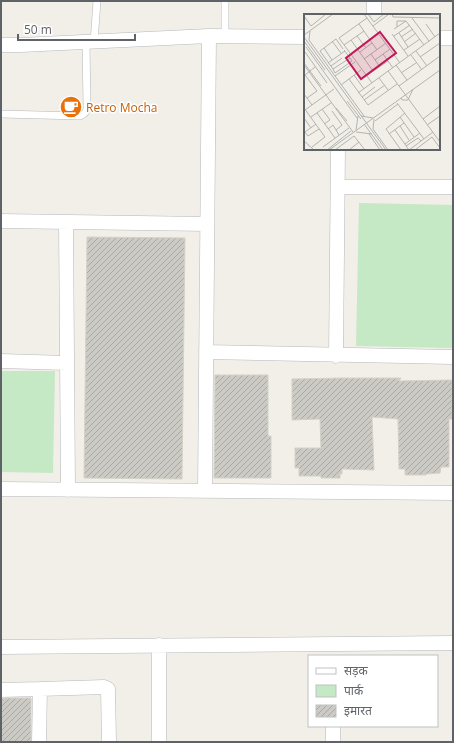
<svg xmlns="http://www.w3.org/2000/svg" width="454" height="743" font-family="'Open Sans','Noto Sans Devanagari',sans-serif">
<style>
.park{fill:#c5e8c5}
.building{fill:url(#building-hatch);stroke:#d6d1c6}
.lines{fill:none;stroke-linecap:round;stroke-linejoin:round}
.service-casing{stroke:#b5b8bc;stroke-width:8}
.minor-casing{stroke:#b5b8bc;stroke-width:15}
.service{stroke:#fff;stroke-width:7}
.minor{stroke:#fff;stroke-width:14}
.labels{text-anchor:middle;dominant-baseline:central;stroke-width:3;stroke-linejoin:round;paint-order:stroke}
.food-label{font-size:12px;fill:#c56008;stroke:#fff;text-anchor:start}
.inset-road{fill:none;stroke:#b3b3b1;stroke-width:1}
.view{fill:#c2185b;fill-opacity:0.15;stroke:#c2185b;stroke-width:2}
.inset-edge{fill:none;stroke:#5f6368;stroke-width:2}
</style>
<defs>
<pattern id="building-hatch" width="6" height="6" patternUnits="userSpaceOnUse"><rect width="6" height="6" fill="#cccac5"/><path d="M-1 1l2-2M0 6l6-6M5 7l2-2" fill="none" stroke="#a9a8a4"/></pattern>
</defs>
<rect width="100%" height="100%" fill="#f1efe8"/>
<path class="park" d="M359,203L453,205V348L356,346Z
M1,371H55L53,473L1,472Z"/>
<path class="building" d="M87,237L185,238L182,479L84,478Z
M215,375H268V436H271V478H214Z
M342,378H401L399,381L452,380V419H449V467H441L440,473L426,474V475H405V469H399L398,419L372,417L374,470L342,469V474H340V478H321V476H299V468H295V448H321L320,419L292,420V379Z
M7,698H31V741L1,742V699Z"/>
<g class="lines">
<g class="service-casing">
<path id="service" d="M225,36V1
M94,42L97,1
M1,114L80,116C85,114 87,112 87,107L86,42"/>
</g>
<g class="minor-casing">
<path id="minor" d="M374,15V1
M439,38H453
M1,45H21L209,36L305,37
M338,187H453
M1,221L207,224
M66,223L68,490
M206,352L453,357
M336,356L338,149
M1,361L67,363
M1,489L453,493
M205,491L209,36
M159,645V742
M1,647L453,643
M40,689L104,687L108,689L109,742
M1,690L40,689L39,742
M333,742V726"/>
</g>
<use href="#service" class="service"/>
<use href="#minor" class="minor"/>
</g>
<defs>
<g id="cafe-disc" transform="scale(1.15)"><circle r="9.5" fill="#e8710a" stroke="#fff"/><path d="M-5.5-4.5H6V0H3Q3 3.5 0 3.5H-2.5Q-5.5 3.5-5.5 0ZM3-3.2v2h1.7v-2ZM-6 4.5H4V6H-6Z" fill="#fff"/></g>
</defs>
<g fill-rule="evenodd">
<use href="#cafe-disc" x="71" y="107"/>
</g>
<g class="labels">
<g class="food-label">
<text x="86" y="107">Retro Mocha</text>
</g>
</g>
<g transform="translate(304 14)">
<rect width="136" height="136" fill="#f1efe8"/>
<path class="inset-road" d="M60,0L96,49M64,0L70,8L80,0M88,0L89,3L136,4M0,2L7,12L22,0M63,4L35,24L68,69M108,4L125,27M55,10L73,36M122,10L131,23M69,12L85,0M93,13V7H102L120,31M90,15L102,7M6,17L5,26L60,102M95,19L104,33M88,20L104,42M0,21L29,0M53,22L62,34M90,22L106,11M0,23L82,136M97,23L109,15M47,26L69,57M0,27L21,56M28,27L37,39M100,28L112,19M40,31L60,17M2,33L53,104M20,34L16,37L29,55L46,44L40,36M100,36L116,25M112,37L123,52M1,38L23,69M56,38L68,29M67,40L76,53M79,40L89,54M107,41L118,56M116,43L136,29M60,45L82,29M28,46L20,34L32,25L39,35M71,46L86,35M0,49L17,72M24,49L41,37M0,51L49,118M92,51L103,66M27,52L38,44M29,55L31,59L48,47L46,44M84,57L136,128M97,59L112,49M50,61L60,75M31,62L51,48M62,62L84,47M75,64L84,76M45,65L64,91L93,70M37,71L57,56M95,72L136,42M54,79L136,19M0,80L8,91M58,83L71,73M3,84L13,77L1,61L11,53M97,84L98,86H104L109,75M60,86L81,71M43,87L57,105M93,89L120,125M0,94L21,123L8,133M32,94L43,107M18,95L26,106L20,110M1,96L30,75M28,97L38,111L32,116M13,99L31,124M57,102L69,104M7,103L27,89M96,103L110,123M0,104L7,114M70,105L69,115L84,136M119,105L136,92M71,107L94,90M60,110L79,136M123,111L136,102M96,112L105,126M24,115L29,111L35,121M52,116L54,102M91,116L105,136M0,117L4,122L15,115M1,118L12,110M52,118L68,120M65,120L76,136M85,120L100,109M0,127L10,136M101,130L116,119M102,132L114,124L117,127M19,133L45,114M23,136L47,117M25,136L136,56M31,136L50,122L61,136M45,136L55,128M97,136L82,115L101,99M105,136L129,118M111,136L128,123L136,134"/>
<path class="view" d="M76,18L92,39L57,65L42,44Z"/>
<rect width="136" height="136" class="inset-edge"/>
</g>
<rect width="454" height="743" fill="none" stroke="#5f6368" stroke-width="4"/>
<rect x="308" y="655" width="130" height="72" fill="#ffffff" stroke="#bfc1c3"/>
<rect x="316" y="668" width="20" height="6" fill="#ffffff" stroke="#bfc1c3"/>
<text x="344" y="675" font-size="12" fill="#5f6368">सड़क</text>
<rect x="316" y="685" width="20" height="12" fill="#c5e8c5" stroke="#bfc1c3"/>
<text x="344" y="695" font-size="12" fill="#5f6368">पार्क</text>
<rect x="316" y="705" width="20" height="12" fill="url(#building-hatch)" stroke="#bfc1c3"/>
<text x="344" y="715" font-size="12" fill="#5f6368">इमारत</text>
<path d="M18 34v6h117v-6" fill="none" stroke="#5f6368" stroke-width="2"/>
<text x="24" y="34" font-size="12" fill="#5f6368" stroke="#ffffff" stroke-width="3" paint-order="stroke">50 m</text>
</svg>
